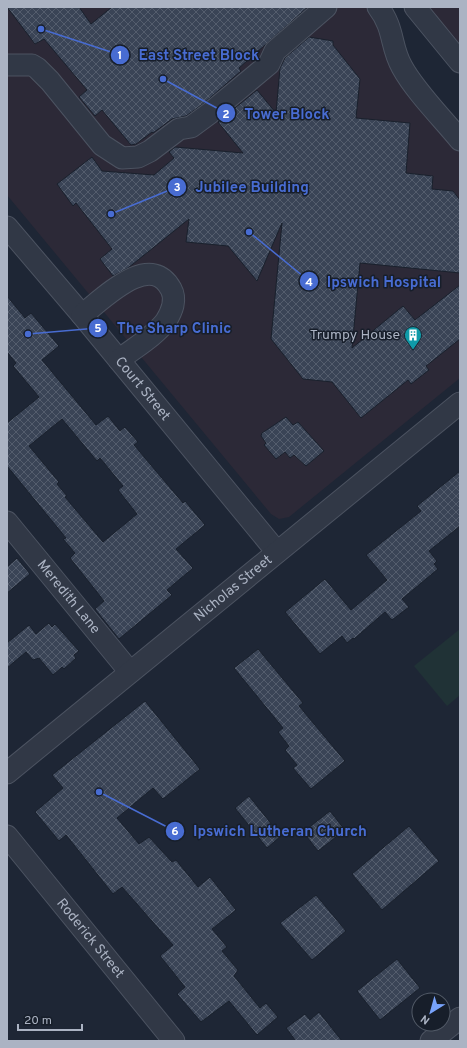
<svg xmlns="http://www.w3.org/2000/svg" width="467" height="1048" font-family="Overpass,sans-serif">
<style>
.medical{fill:#2c2937}
.grass{fill:#203236}
.building{fill:url(#building-cross-hatch);stroke:#19202c;fill-rule:evenodd}
.lines{fill:none;stroke-linecap:round;stroke-linejoin:round}
.minor-casing{stroke:#4c5361;stroke-width:23}
.minor{stroke:#313846;stroke-width:21}
.labels{text-anchor:middle;dominant-baseline:central;stroke-width:3;stroke-linejoin:round;paint-order:stroke}
.poi-label{font-size:14px;fill:#abb3c3;stroke:#171e2a;text-anchor:end}
.street-label{font-size:14px;fill:#abb3c3;stroke:#171e2a}
.leader{fill:none;stroke:#486cd2;stroke-width:1.5}
.callout-dot{fill:#486cd2;stroke:#171e2a;stroke-width:1.5}
.mark-label{font-size:12px;text-anchor:middle;font-weight:bold;fill:#fff}
.callout-label{font-size:15px;text-anchor:middle;font-weight:bold;fill:#486cd2;stroke:#171e2a;stroke-width:3;stroke-linejoin:round;paint-order:stroke}
</style>
<defs>
<pattern id="building-cross-hatch" width="8" height="8" patternUnits="userSpaceOnUse"><rect width="8" height="8" fill="#3a4456"/><path d="M0 0l8 8M0 8l8-8" fill="none" stroke="#545d6d"/></pattern>
</defs>
<rect width="100%" height="100%" fill="#1e2635"/>
<path class="medical" d="M7,7H370L446,135L460,152V378L289,517L279,519L271,514L7,195Z
M424,7H460V50Z"/>
<path class="grass" d="M460,629V695L447,706L414,666Z"/>
<path class="building" d="M7,7H79L91,24L112,7H308L239,68L241,71L203,104L186,116L172,119L153,133L152,132L136,144L131,145L102,110L95,116L79,97L87,90L44,39L35,44Z
M309,37L333,41V45L360,79L356,118L410,123L406,173L433,176L432,189L453,191L460,200V273L360,263L352,348L403,306L415,320L460,285V339L426,366L429,370L411,384L408,380L361,418L332,382L303,379L271,339L282,223L257,281L228,246L186,242L189,219L128,268L113,276L100,259L112,249L76,203L73,206L57,184L92,157L102,171L154,175L174,158L169,152L175,147L243,153L218,122L257,90L276,113L280,68L285,58Z
M7,296L25,318L31,313L59,346L42,360L96,425L108,416L120,431L125,427L138,442L134,445L183,503L185,501L205,525L176,549L193,568L167,590L172,595L119,639L95,609L104,601L70,558L75,553L63,539L66,538L7,466V423L39,397L13,366L16,363L7,352ZM62,419L97,461L100,458L123,486L118,490L137,514L103,542L65,497L67,496L57,484L59,482L29,446Z
M286,417L293,425L298,422L324,451L306,466L294,455L290,458L285,452L276,459L264,445L266,443L261,436L262,433Z
M460,471V526L429,551L437,561L434,564L438,569L402,599L409,607L392,620L385,612L354,639L353,638L347,643L342,636L320,654L285,612L325,579L351,610L387,580L366,555L421,511L417,506Z
M17,558L30,574L7,593V567Z
M49,623L52,627L55,624L79,651L74,655L76,658L64,669L62,667L53,675L39,658L33,660L26,652L7,668V643L29,625L36,634Z
M258,649L303,703L299,706L345,761L311,789L293,768L297,765L285,750L289,746L278,732L283,728L234,668Z
M145,701L200,769L163,799L153,788L117,818L139,844L149,837L172,862L176,860L198,887L210,877L236,910L212,929L227,947L222,951L238,970L234,976L260,1008L266,1003L278,1017L257,1035L229,1001L201,1022L177,994L185,987L160,956L173,945L122,887L113,894L66,835L59,841L35,812L63,788L52,775Z
M249,796L281,836L267,848L235,808Z
M330,811L345,830L318,851L303,832Z
M409,826L439,861L382,910L352,874Z
M316,895L346,931L312,960L280,923Z
M397,959L420,988L380,1020L357,991Z
M319,1012L342,1041H296L286,1028L305,1014L310,1020Z"/>
<g class="lines">
<g class="minor-casing">
<g id="minor">
<path d="M378,7C395,29 390,46 402,67C415,91 442,118 460,140"/>
<path d="M415,7L460,62"/>
<path d="M7,65H32L37,68L50,81L102,145L122,158L138,157L150,151L179,129L191,127L210,113L269,64L275,51L326,7"/>
<path id="s1" d="M7,227L82,315L277,552"/>
<path d="M82,315C103,299 150,250 171,289C177,300 172,311 166,321C155,336 134,348 119,360"/>
<path id="s2" d="M7,522L130,672"/>
<path id="s3" d="M7,773L460,403"/>
<path id="s4" d="M7,836L174,1041"/>
<path d="M431,1041L460,1018"/>
</g>
</g>
<use href="#minor" class="minor"/>
</g>
<defs>
<g id="building-pin" transform="scale(0.9)"><path d="M0 17L-7.5 6A9.5 9.5 0 1 1 7.5 6Z" fill="#0f9aa8" stroke="#171e2a"/><path d="M-4-6H4V6H1V3H-1V6H-4ZM-2.5-4.3h1.7v1.8h-1.7ZM.8-4.3h1.7v1.8H.8ZM-2.5-1h1.7V.8h-1.7ZM.8-1h1.7V.8H.8Z" fill="#fff"/></g>
</defs>
<g fill-rule="evenodd">
<use href="#building-pin" x="413" y="335"/>
</g>
<g class="labels">
<g class="poi-label">
<text x="400" y="335">Trumpy House</text>
</g>
<g class="street-label">
<text stroke="none"><textPath href="#s1" startOffset="211">Court Street</textPath></text>
<text stroke="none"><textPath href="#s3" startOffset="292">Nicholas Street</textPath></text>
<text stroke="none"><textPath href="#s2" startOffset="97">Meredith Lane</textPath></text>
<text stroke="none"><textPath href="#s4" startOffset="132">Roderick Street</textPath></text>
</g>
</g>
<path class="leader" d="M41 29L120 55M163 79L226 113M111 214L177 187M249 232L309 281M28 334L98 328M99 792L175 831"/>
<g class="callout-dot">
<circle cx="41" cy="29" r="4"/>
<circle cx="163" cy="79" r="4"/>
<circle cx="111" cy="214" r="4"/>
<circle cx="249" cy="232" r="4"/>
<circle cx="28" cy="334" r="4"/>
<circle cx="99" cy="792" r="4"/>
<circle cx="120" cy="55" r="10"/>
<circle cx="226" cy="113" r="10"/>
<circle cx="177" cy="187" r="10"/>
<circle cx="309" cy="281" r="10"/>
<circle cx="98" cy="328" r="10"/>
<circle cx="175" cy="831" r="10"/>
</g>
<g class="mark-label">
<text x="120" y="59">1</text>
<text x="226" y="118">2</text>
<text x="177" y="191">3</text>
<text x="309" y="286">4</text>
<text x="98" y="332">5</text>
<text x="175" y="835">6</text>
</g>
<g class="callout-label">
<text x="199" y="60">East Street Block</text>
<text x="287" y="119">Tower Block</text>
<text x="252" y="192">Jubilee Building</text>
<text x="384" y="287">Ipswich Hospital</text>
<text x="174" y="333">The Sharp Clinic</text>
<text x="280" y="836">Ipswich Lutheran Church</text>
</g>
<rect width="467" height="1048" fill="none" stroke="#abb3c3" stroke-width="16"/>
<g transform="translate(431 1012) rotate(217)"><circle r="19" fill="#171e2a" stroke="#525a67"/>
<path d="M0-3L7 15L0 10L-7 15Z" fill="#78a3fb"/>
<text y="-6" font-size="11" font-weight="bold" text-anchor="middle" fill="#abb3c3">N</text>
</g>
<path d="M18 1024v6h64v-6" fill="none" stroke="#abb3c3" stroke-width="2"/>
<text x="24" y="1024" font-size="12" fill="#abb3c3" stroke="#171e2a" stroke-width="3" paint-order="stroke">20 m</text>
</svg>
